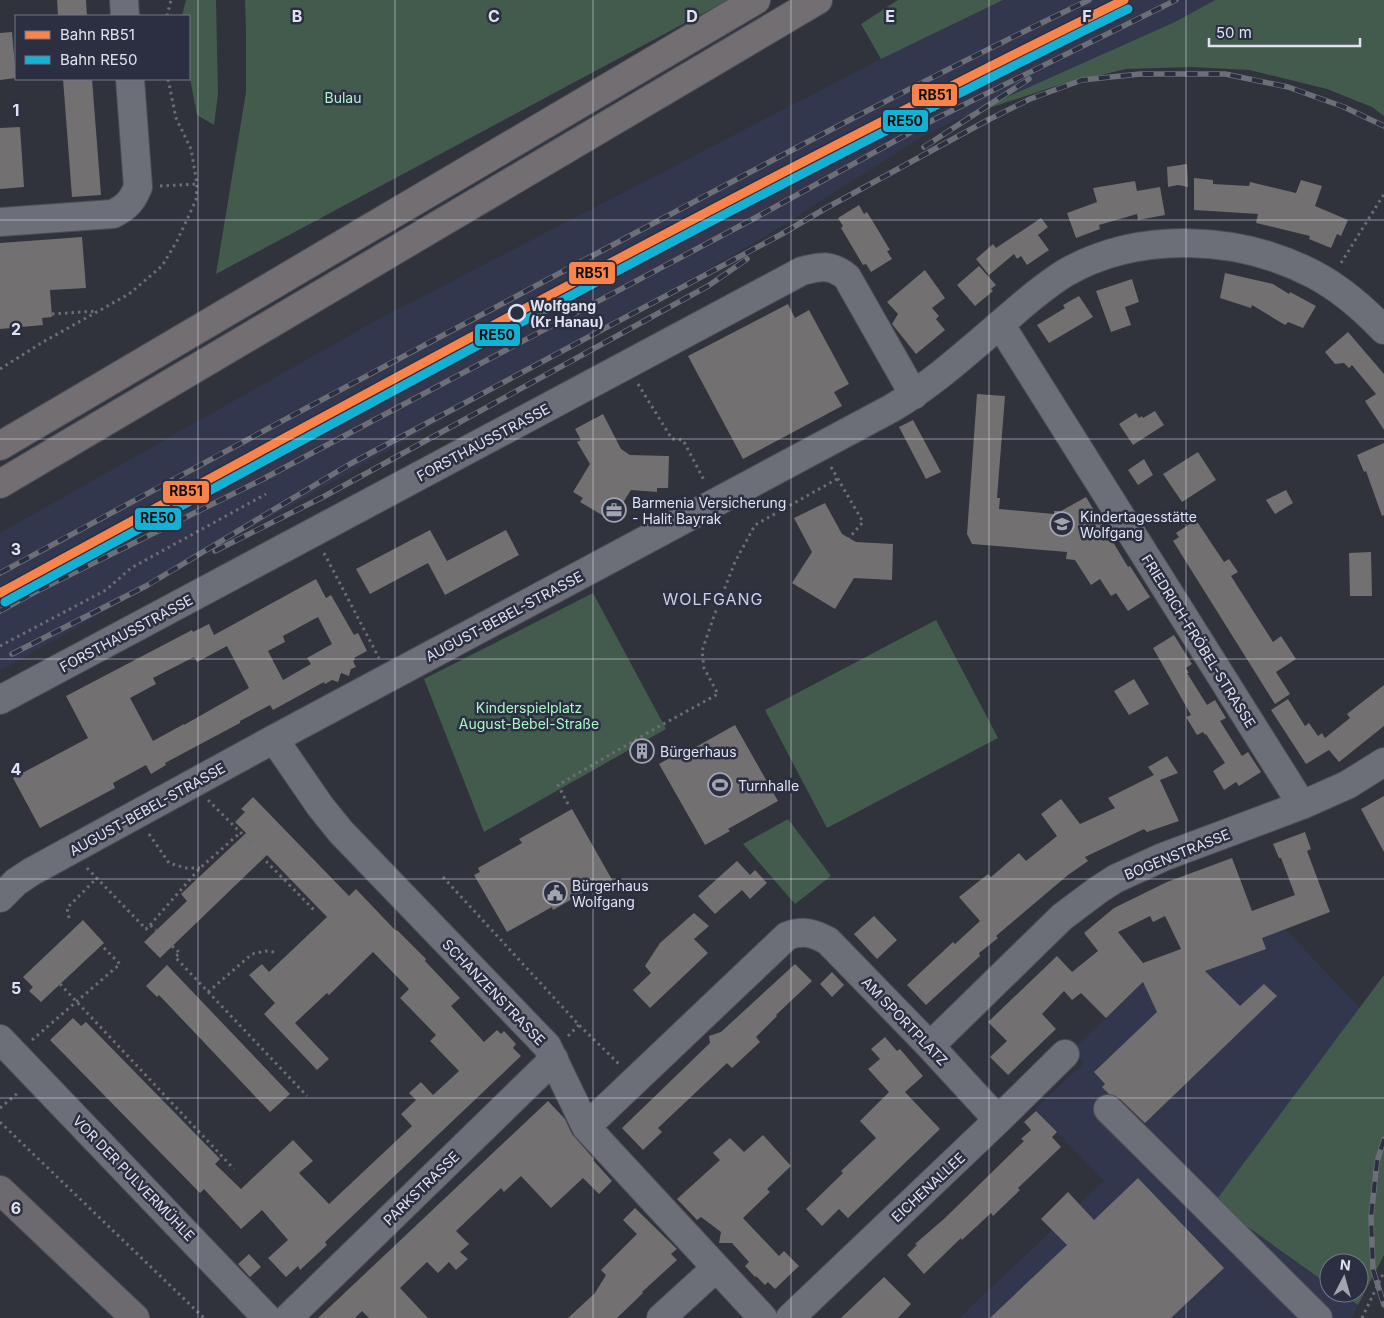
<svg xmlns="http://www.w3.org/2000/svg" width="1384" height="1318" font-family="Inter,sans-serif">
<style>
.built{fill:#33374d}
.green{fill:#425b4c}
.building{fill:#727070;fill-rule:evenodd}
.lines{fill:none;stroke-linecap:round;stroke-linejoin:round}
.minor-casing{stroke:#4d4f58;stroke-width:30}
.major-casing{stroke:#4d4f58;stroke-width:30}
.highway-casing{stroke:#4d4f58;stroke-width:30}
.path{stroke:#6c6e76;stroke-width:3;stroke-dasharray:2.5 4;stroke-linecap:butt}
.minor{stroke:#6d6f78;stroke-width:28}
.major{stroke:#6c6a6f;stroke-width:28}
.highway{stroke:#726e71;stroke-width:28}
.rail-casing{stroke:#6d6f78;stroke-width:5.5}
.rail{stroke:#2b2f41;stroke-width:4;stroke-dasharray:11;stroke-linecap:butt}
.rail-1-casing{stroke:#2b2f41;stroke-width:12}
.rail-2-casing{stroke:#2b2f41;stroke-width:12}
.rail-1{stroke:#f8844c;stroke-width:9}
.rail-2{stroke:#13b2d5;stroke-width:9}
.grid{fill:none;stroke:#e0e3ef;stroke-width:1;stroke-opacity:0.55}
.stop-dot{fill:#2b2f41;stroke:#e0e3ef;stroke-width:2.5}
.labels{text-anchor:middle;dominant-baseline:central;stroke-width:5;stroke-linejoin:round;paint-order:stroke}
.park-label{font-size:14px;fill:#abf7c6;stroke:#2b2f41}
.stop-label{font-size:14px;font-weight:bold;fill:#e0e3ef;stroke:#2b2f41;text-anchor:start}
.street-label{font-size:14px;fill:#e0e3ef;stroke:#2b2f41}
.poi-label{font-size:14px;fill:#e0e3ef;stroke:#2b2f41;text-anchor:start}
.quarter-label{font-size:16px;letter-spacing:1px;fill:#c9cee5;stroke:#2b2f41}
.grid-label{font-size:16px;text-anchor:middle;font-weight:bold;fill:#e0e3ef;stroke:#2b2f41;stroke-width:5;stroke-linejoin:round;paint-order:stroke}
.line-badge{stroke:#2b2f41;stroke-width:2}
.pale-badge-label{font-size:14px;text-anchor:middle;font-weight:bold;fill:#111}
</style>
<rect width="100%" height="100%" fill="#30323c"/>
<path class="built" d="M1003,0H1215L1177,21L962,117L920,138L766,236L0,671V533L375,321L881,59Z
M1285,929L1360,1008L1214,1203L1329,1285V1293H1341L1358,1305L1352,1318H959L1104,1181L1035,1109L1084,1063L1072,1050L1147,979Z"/>
<path class="green" d="M186,0H216L218,94L214,125L197,115L189,73V16H182Z
M245,0H728L216,274L246,92V30Z
M898,0H1003L881,59L861,24Z
M1215,0H1384V116L1372,107L1327,89L1249,70L1192,67L1126,69L1056,86L962,117L1177,21Z
M593,593L666,729L484,832L424,679Z
M936,620L998,738L827,828L765,710Z
M788,819L831,876L795,904L743,844Z
M1384,975V1255L1358,1305L1341,1293H1359V1263H1329V1285L1214,1203Z"/>
<path class="building" d="M57,0H86L87,16H58Z
M12,32L16,78L0,80V33Z
M63,79H92L101,195L72,197Z
M20,127L24,187L0,189V128Z
M1187,164L1188,187L1178,185L1168,187L1167,167Z
M1194,178L1213,180V184L1249,186L1250,182L1296,193L1301,180L1322,186L1315,206L1348,220L1341,236L1337,234L1331,248L1309,239L1310,236L1256,223L1258,214L1194,210Z
M1135,181L1137,191L1160,187L1165,215L1138,220L1137,214L1099,225L1100,229L1076,238L1067,213L1097,202L1093,188Z
M859,205L864,214L867,212L878,230L890,250L887,251L892,259L871,272L866,264L863,265L841,228L843,226L838,218Z
M1041,218L1048,227L1038,235L1049,250L1027,265L1021,256L1017,259L1014,254L989,275L976,259L993,244L996,248Z
M82,237L86,288L50,290L52,317L42,318L43,325L0,329V243Z
M979,266L996,285L991,289L993,291L975,306L957,285Z
M925,270L945,298L932,308L939,316L936,319L945,330L916,354L892,324L898,314L887,302Z
M1225,273L1273,284L1289,294L1290,292L1316,306L1303,328L1288,322L1285,325L1252,305L1251,308L1220,298Z
M1132,279L1139,302L1125,307L1131,325L1111,332L1096,291Z
M1079,296L1093,317L1049,343L1037,325L1065,308L1063,305Z
M788,304L795,318L809,310L849,384L834,392L842,406L743,459L688,356Z
M1348,332L1384,374V430L1365,401L1376,394L1352,365L1349,368L1344,363L1335,364L1325,352Z
M977,394L1005,396L997,498H1000L999,509L1054,514V511H1061L1086,497L1128,567L1130,566L1150,597L1128,611L1116,593L1111,596L1100,579L1091,585L1075,560L1066,559L1067,552L972,544L967,534Z
M1155,411L1164,425L1133,445L1119,424L1136,413L1139,418L1142,416L1143,418Z
M603,414L621,449L630,455L669,456L668,488H657V492L631,490L614,517L604,511L602,515L580,502L583,498L573,492L590,464L577,442L581,440L575,429Z
M913,420L941,472L926,479L899,427Z
M1384,443V515L1382,516L1366,471L1364,472L1357,455Z
M1198,452L1216,480L1182,502L1163,474Z
M1144,459L1153,475L1138,485L1128,470Z
M1286,490L1293,503L1275,514L1266,500Z
M825,503L842,534L856,542L893,544L892,580L854,578L835,609L792,583L812,552L794,518Z
M1196,520L1224,562L1229,559L1238,572L1231,576L1273,642L1281,636L1296,659L1276,672L1290,694L1275,704L1173,541L1179,537L1176,533Z
M430,530L447,561L506,530L519,555L445,595L428,563L370,594L356,569Z
M1371,552L1372,596H1350L1349,553Z
M316,579L326,598L331,595L354,635L358,633L367,651L354,658L355,660L353,661L356,667L351,669L349,676L341,673L338,682L332,680L325,684L324,682L273,710L270,705L240,721V723L165,763L166,765L151,774L146,765L113,783L115,788L40,828L13,778L88,738L66,696L192,630L193,632L209,624L214,635ZM318,617L332,644L307,658L311,664L283,680L268,651L285,642L283,636ZM227,646L249,688L184,725V724L153,741L130,698L156,684L153,678L194,657L197,662Z
M1174,635L1192,664L1186,668L1189,673H1187L1207,705L1215,700L1226,718L1220,721L1242,756L1248,752L1261,772L1239,786L1236,782L1224,790L1213,771L1225,763L1206,734L1205,735L1203,732L1197,735L1186,717L1191,715L1153,648Z
M1134,679L1149,704L1129,715L1114,691Z
M1384,685V726L1339,762L1329,750L1306,764L1271,710L1288,699L1305,726L1309,723L1318,736L1322,733L1325,738L1350,718L1347,714Z
M735,725L778,801L728,829L730,831L705,845L659,764L684,750L685,753Z
M1167,756L1178,773L1160,780L1179,821L1147,832L1144,829L1085,857L1088,861L1068,875L996,936L998,938L979,953L980,956L926,1005L907,985L953,942L955,944L980,921L959,897L988,874L991,877L1019,853L1026,861L1057,836L1041,814L1061,799L1080,824L1115,808L1108,798L1154,775L1148,767Z
M1384,796V852L1361,809Z
M253,797L349,896L356,889L396,931L397,930L426,959L425,961L460,998L451,1006L484,1042L497,1030L501,1034L504,1031L516,1044L513,1048L521,1056L325,1242L327,1245L300,1270L298,1266L286,1277L268,1258L288,1240L262,1210L241,1229L204,1189L200,1193L50,1040L73,1018L81,1026L86,1022L220,1159L215,1164L241,1189L293,1140L313,1161L299,1173L329,1204L412,1126L401,1114L416,1100L409,1093L421,1082L433,1095L459,1071L430,1041L436,1035L400,998L409,989L373,952L329,995L327,993L295,1023L329,1059L317,1070L264,1014L275,1003L249,975L262,964L269,972L327,917L267,855L160,958L144,942L187,901L181,894L246,833L235,822L245,812L241,809Z
M572,809L615,885L598,895L593,887L553,910L552,907L507,932L474,875L480,872L478,868L522,843L519,839Z
M1305,832L1311,849L1307,851L1330,912L1262,938L1266,949L1205,971L1240,1006L1264,984L1277,996L1145,1123L1119,1098L1109,1094L1102,1087L1105,1084L1094,1072L1157,1012L1143,982L1106,1018L1081,993L1072,1000L1064,991L1042,1014L1056,1029L1008,1075L990,1057L1007,1041L988,1022L1057,956L1072,972L1098,951L1084,933L1114,908L1167,882L1232,858L1252,911L1295,895L1281,858H1279L1273,844ZM1150,916L1153,922L1165,916L1181,949L1143,963L1118,932Z
M737,861L750,875L755,870L767,883L750,899L742,890L715,914L698,896Z
M694,913L709,926L694,939L708,953L650,1008L633,990L651,973L645,966L660,943Z
M874,916L897,940L877,959L854,934Z
M83,920L104,943L41,1002L29,991L33,987L23,977Z
M795,964L812,981L776,1015L777,1016L756,1037L760,1042L732,1068L727,1063L658,1128L662,1132L643,1150L622,1128L710,1043L709,1036L721,1032Z
M167,965L290,1094L270,1112L159,995L157,997L146,986Z
M832,972L844,985L832,997L820,984Z
M885,1037L897,1051L900,1049L923,1076L905,1092L940,1129L848,1218L839,1209L822,1226L806,1209L843,1173L841,1171L876,1138L860,1121L889,1092L868,1069L880,1059L871,1049Z
M548,1101L565,1119L572,1134L594,1159L593,1160L612,1181L599,1194L583,1178L551,1208L521,1176L504,1192L501,1188L456,1231L469,1244L460,1252L468,1259L456,1270L449,1262L438,1273L427,1262L400,1288L428,1318H369L362,1311L355,1318H318Z
M1036,1111L1057,1132L1052,1137L1061,1147L1018,1188L1020,1190L993,1216L991,1213L962,1240L961,1238L924,1274L907,1255L917,1245L915,1244L945,1218L1024,1141L1021,1139L1031,1130L1024,1122Z
M763,1135L791,1166L767,1189L770,1192L743,1218L779,1256L784,1251L799,1266L775,1289L768,1282L765,1285L756,1276L755,1277L745,1266L749,1262L732,1243H719L721,1232L701,1217L697,1220L677,1199L720,1160L713,1153L730,1138L744,1152Z
M1138,1178L1224,1268L1171,1318H990L1067,1245L1041,1219L1068,1192L1094,1220Z
M635,1208L677,1249L671,1254L677,1260L642,1292L643,1293L617,1318H568L595,1293L606,1275L601,1270L637,1234L623,1220Z
M249,1254L261,1267L250,1277L238,1264Z
M884,1277L911,1304L898,1318H841Z"/>
<g class="lines">
<g class="minor-casing">
<path id="minor" d="M124,0L125,16
M0,222L113,214C127,207 132,201 138,187L130,79
M1000,324L1302,805
M0,700L802,271C821,266 831,264 847,277L914,395
M274,739L320,806L341,832L547,1046L586,1127L763,1318
M0,898L16,882L31,872L274,739L892,408C936,382 973,347 1011,315C1028,300 1046,285 1065,273C1139,231 1238,235 1313,274C1340,288 1363,308 1384,330
M0,1039L267,1318
M930,1046L1062,917L1098,890L1115,879L1163,857L1302,805L1347,785L1384,762
M1108,1109L1318,1318
M586,1127L787,936C803,930 814,933 828,941L930,1046L998,1120
M288,1318L554,1059
M661,1318L716,1268
M790,1318L998,1120L1065,1054"/>
</g>
<g class="major-casing">
<path id="major" d="M0,1190L135,1318"/>
</g>
<g class="highway-casing">
<path id="highway" d="M0,446L756,0
M0,484L818,0"/>
</g>
<path class="path" d="M167,16L171,0
M160,186L197,184
M1341,263L1384,194
M52,314L97,311
M0,369L43,342L129,294L162,266L177,241L196,200L197,184L191,149L176,118L168,79
M638,384L672,439L683,440L705,482
M831,467L863,522L849,538
M324,553L379,658
M0,646L106,590L131,568L266,494
M208,800L252,844
M568,804L558,785L649,732L718,694L704,668L702,651L715,613L735,562L755,525L837,479
M149,834L169,863L186,868H200
M257,852L316,912
M87,868L146,929L150,925L156,930
M443,877L579,1025L619,1064
M69,918L67,908L97,878
M150,925L200,868L240,833
M172,946L180,953L175,957L307,1096
M60,984L234,1169
M208,992L252,954L266,951L274,952
M568,1036L579,1025
M32,1040L120,964L101,945
M0,1108L19,1092
M0,1122L204,1318
M1362,1318L1384,1272"/>
<use href="#minor" class="minor"/>
<use href="#major" class="major"/>
<use href="#highway" class="highway"/>
<g class="rail-casing">
<path id="rail" d="M924,147L1029,79
M215,551L323,497L708,286L747,259
M0,573C201,464 403,356 605,249C765,164 926,78 1089,0
M0,611L35,592L263,479L753,219L933,120L1176,0
M12,654L146,586L350,464L780,235L828,207L986,121L1030,99L1082,80L1140,74H1225L1288,87L1344,107L1384,126
M1384,1139L1377,1162L1371,1217L1373,1270L1384,1305"/>
</g>
<use href="#rail" class="rail"/>
<g class="rail-1-casing">
<path id="rail-1" d="M0,593C372,390 743,187 1124,0"/>
</g>
<g class="rail-2-casing">
<path id="rail-2" d="M5,602C377,399 748,196 1128,9"/>
</g>
<use href="#rail-1" class="rail-1"/>
<use href="#rail-2" class="rail-2"/>
</g>
<path class="grid" d="M198,0V1318M395,0V1318M593,0V1318M791,0V1318M989,0V1318M1186,0V1318M0,220H1384M0,439H1384M0,659H1384M0,879H1384M0,1098H1384"/>
<defs>
<g id="office-ring" transform="scale(1.25)"><circle r="9.5" fill="#2b2f41" stroke="#a2a5b0" stroke-width="1.5"/><path d="M-6-3h4V-5.5h4V-3h4V5H-6ZM-1-4.5V-3h2v-1.5ZM-6 0V1H6V0Z" fill="#a2a5b0"/></g>
<g id="school-ring" transform="scale(1.25)"><circle r="9.5" fill="#2b2f41" stroke="#a2a5b0" stroke-width="1.5"/><path d="M0-5L7-2L0 1L-7-2ZM-4 1L0 2.5L4 1V4Q0 6-4 4Z" fill="#a2a5b0"/></g>
<g id="building-ring" transform="scale(1.25)"><circle r="9.5" fill="#2b2f41" stroke="#a2a5b0" stroke-width="1.5"/><path d="M-4-6H4V6H1V3H-1V6H-4ZM-2.5-4.3h1.7v1.8h-1.7ZM.8-4.3h1.7v1.8H.8ZM-2.5-1h1.7V.8h-1.7ZM.8-1h1.7V.8H.8Z" fill="#a2a5b0"/></g>
<g id="stadium-ring" transform="scale(1.25)"><circle r="9.5" fill="#2b2f41" stroke="#a2a5b0" stroke-width="1.5"/><path d="M0-5a6.5 5 0 1 0 0 10a6.5 5 0 1 0 0-10ZM-3.5-1.8h7v3.6h-7Z" fill="#a2a5b0"/></g>
<g id="civic-ring" transform="scale(1.25)"><circle r="9.5" fill="#2b2f41" stroke="#a2a5b0" stroke-width="1.5"/><path d="M-.6-6.5H3V-4.5H.6V-3L4-1V1h2V6H-6V1h2V-1L-.6-3ZM-1.2 2.5V6h2.4V2.5Z" fill="#a2a5b0"/></g>
</defs>
<g fill-rule="evenodd">
<use href="#office-ring" x="614" y="510"/>
<use href="#school-ring" x="1062" y="524"/>
<use href="#building-ring" x="642" y="751"/>
<use href="#stadium-ring" x="720" y="785"/>
<use href="#civic-ring" x="555" y="893"/>
</g>
<circle class="stop-dot" cx="517" cy="313" r="8"/>
<g class="labels">
<g class="park-label">
<text x="343" y="97">Bulau</text>
<text x="529" y="707">Kinderspielplatz<tspan x="529" dy="16">August-Bebel-Straße</tspan></text>
</g>
<g class="stop-label">
<text x="530" y="305">Wolfgang<tspan x="530" dy="16">(Kr Hanau)</tspan></text>
</g>
<g class="street-label">
<text transform="translate(483 442) rotate(-28)">FORSTHAUSSTRASSE</text>
<text transform="translate(504 616) rotate(-28)">AUGUST-BEBEL-STRASSE</text>
<text transform="translate(126 633) rotate(-28)">FORSTHAUSSTRASSE</text>
<text transform="translate(1199 641) rotate(58)">FRIEDRICH-FRÖBEL-STRASSE</text>
<text transform="translate(147 809) rotate(-29)">AUGUST-BEBEL-STRASSE</text>
<text transform="translate(1177 854) rotate(-22)">BOGENSTRASSE</text>
<text transform="translate(494 992) rotate(46)">SCHANZENSTRASSE</text>
<text transform="translate(905 1021) rotate(46)">AM SPORTPLATZ</text>
<text transform="translate(134 1178) rotate(46)">VOR DER PULVERMÜHLE</text>
<text transform="translate(928 1187) rotate(-43)">EICHENALLEE</text>
<text transform="translate(421 1188) rotate(-44)">PARKSTRASSE</text>
</g>
<g class="poi-label">
<text x="632" y="502">Barmenia Versicherung<tspan x="632" dy="16">- Halit Bayrak</tspan></text>
<text x="1080" y="516">Kindertagesstätte<tspan x="1080" dy="16">Wolfgang</tspan></text>
<text x="660" y="751">Bürgerhaus</text>
<text x="738" y="785">Turnhalle</text>
<text x="572" y="885">Bürgerhaus<tspan x="572" dy="16">Wolfgang</tspan></text>
</g>
<g class="quarter-label">
<text x="713" y="599">WOLFGANG</text>
</g>
</g>
<g class="grid-label">
<text x="297" y="22">B</text>
<text x="494" y="22">C</text>
<text x="692" y="22">D</text>
<text x="890" y="22">E</text>
<text x="1087" y="22">F</text>
<text x="16" y="116">1</text>
<text x="16" y="335">2</text>
<text x="16" y="555">3</text>
<text x="16" y="775">4</text>
<text x="16" y="994">5</text>
<text x="16" y="1214">6</text>
</g>
<g class="line-badge">
<rect x="911" y="83" width="47" height="24" rx="5" fill="#f8844c"/>
<rect x="882" y="109" width="47" height="24" rx="5" fill="#13b2d5"/>
<rect x="568" y="261" width="48" height="24" rx="5" fill="#f8844c"/>
<rect x="474" y="323" width="47" height="24" rx="5" fill="#13b2d5"/>
<rect x="162" y="480" width="48" height="24" rx="5" fill="#f8844c"/>
<rect x="134" y="507" width="48" height="24" rx="5" fill="#13b2d5"/>
</g>
<g class="pale-badge-label">
<text x="935" y="100">RB51</text>
<text x="905" y="126">RE50</text>
<text x="592" y="278">RB51</text>
<text x="497" y="340">RE50</text>
<text x="186" y="496">RB51</text>
<text x="158" y="523">RE50</text>
</g>
<rect x="15" y="15" width="175" height="65" fill="#2b2f41" stroke="#737787"/>
<rect x="25" y="31" width="25" height="8" fill="#f8844c" stroke="#737787"/>
<text x="60" y="40" font-size="15" fill="#e0e3ef">Bahn RB51</text>
<rect x="25" y="56" width="25" height="8" fill="#13b2d5" stroke="#737787"/>
<text x="60" y="65" font-size="15" fill="#e0e3ef">Bahn RE50</text>
<g transform="translate(1344 1278) rotate(6)"><circle r="24" fill="#2b2f41" stroke="#737787"/>
<path d="M0-4L9 19L0 12L-9 19Z" fill="#a2a5b0"/>
<text y="-8" font-size="14" font-weight="bold" text-anchor="middle" fill="#e0e3ef">N</text>
</g>
<path d="M1209 38v8h151v-8" fill="none" stroke="#e0e3ef" stroke-width="2.5"/>
<text x="1216" y="38" font-size="15" fill="#e0e3ef" stroke="#2b2f41" stroke-width="4" paint-order="stroke">50 m</text>
</svg>
